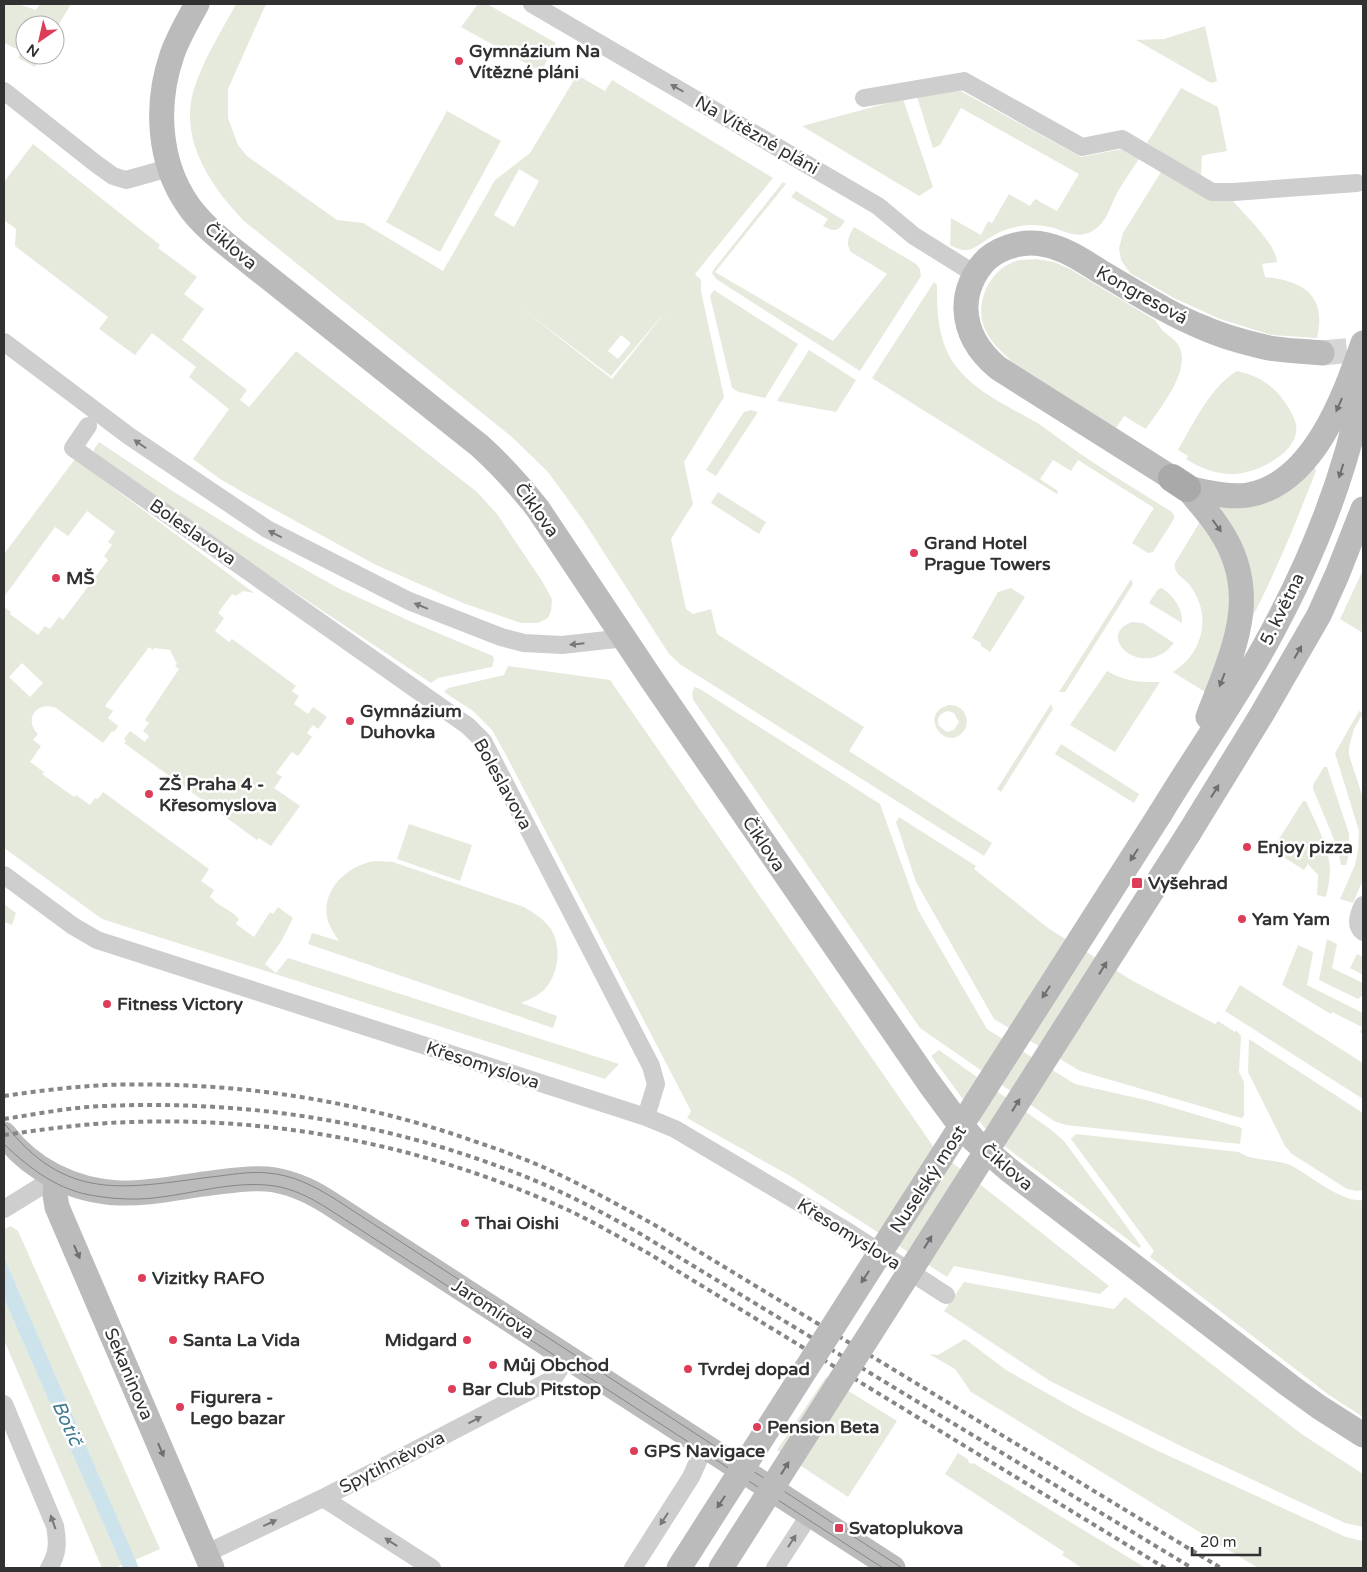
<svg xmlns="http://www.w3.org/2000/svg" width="1367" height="1572" font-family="'Varela Round',sans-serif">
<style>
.green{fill:#e5eadd;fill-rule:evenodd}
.water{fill:#cde3ec}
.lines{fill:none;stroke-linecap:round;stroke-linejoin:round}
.secondary-tunnel{stroke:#d6d6d6;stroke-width:25;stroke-dasharray:25 12;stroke-linecap:butt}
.street{stroke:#cecece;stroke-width:18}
.secondary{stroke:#bbb;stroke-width:25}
.primary{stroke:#a9a9a9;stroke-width:28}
.tram{stroke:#868686;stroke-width:1}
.rail{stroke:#868686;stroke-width:4;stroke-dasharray:5 4;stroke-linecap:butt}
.secondary-bridge{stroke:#bbb;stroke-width:25}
.oneway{fill:#787878}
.oneway2{fill:#6f6f6f}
.poi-dot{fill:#de3d59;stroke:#fff;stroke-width:2}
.labels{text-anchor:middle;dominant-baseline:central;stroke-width:5;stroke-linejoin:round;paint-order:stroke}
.poi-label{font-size:18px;font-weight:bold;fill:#313131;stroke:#fff;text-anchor:start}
.street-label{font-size:18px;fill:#313131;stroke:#fff}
.water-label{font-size:19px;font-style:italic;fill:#417a90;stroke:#fff}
</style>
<rect width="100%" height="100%" fill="#fff"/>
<path class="green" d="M4,4H18L36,10L40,4H71L55,31V25H25V55H42L35,67L18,58L21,51L4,43Z
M236,4H266L228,89V118L238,145L247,156L337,220L363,223L443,271L495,180L530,153L577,75L605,91L612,80L773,178L695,274L701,280V291L724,397L684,462L693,504L671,539L686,609L693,614L711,609L717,634L864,727L849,751L992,843L984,856L681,665L669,654L583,520L548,472L512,437L244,221C209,185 176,135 196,83C206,55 222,30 236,4ZM519,169L539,181L514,227L494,215ZM521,308L611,376L666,311L612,379ZM621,335L631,343L618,359L608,351Z
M478,4H487L556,43L542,70L540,71L461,27Z
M1205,26L1217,81L1211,83L1136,40L1164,39Z
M1181,88L1218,107L1227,151C1218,153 1210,153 1202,156L1201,177L1147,143Z
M957,89L1081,157L1122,149L1139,159C1131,171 1123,182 1116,195C1110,207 1107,222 1094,230C1080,239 1068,233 1054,228C1043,225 1030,224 1020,226C1009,228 1000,231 991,237C974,247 970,256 950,245L951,218L981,235L988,221L992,223L1009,194L1030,206L1035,199L1057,211L1079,174L961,108L940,145L933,148L917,97Z
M903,99L933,187L919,196L802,126Z
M447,111L501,141L440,252L386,222Z
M33,144L160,245L158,248L197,277L184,294L204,309L182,340L247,390L240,400L249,407L296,351L477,492L497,514L542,581L552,599L551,611L548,618L538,623H521L463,603L376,565L246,494L220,479L193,459L229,409L189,377L196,367L152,333L135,355L99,329L108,317L15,246L16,229L4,220V182Z
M1161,172L1207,199L1232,200C1244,214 1277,245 1277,262L1262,264L1265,277C1303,281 1327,295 1317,338L1271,335L1220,319L1174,298L1130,273L1121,260L1119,248L1123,233Z
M783,182L786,184L715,272L833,341L887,274L851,252C845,243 849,235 854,227L916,264L920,269L921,276L860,371L716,279L712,273L714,269Z
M796,191L845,221C838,232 834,232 823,226L828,219L791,197Z
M1036,259L1054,262L1070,269L1155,320C1157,323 1160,327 1162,330C1168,336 1174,338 1179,346C1192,371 1159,409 1146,429L1124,416L1116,428L1011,361C1001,351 987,339 983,324C976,299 991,269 1016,261C1022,259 1030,260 1036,259Z
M934,282L937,285C937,312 938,339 953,362C973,392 1009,406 1039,424C1054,434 1067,445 1082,455C1112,475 1142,493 1172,512L1174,516V519L1153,552L1148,553L1132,543L1154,508L1078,460L1071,471L1053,460L1040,479L1058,491L1057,494L872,378Z
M714,290L798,344L765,398L739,392L732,388L710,296Z
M809,350L856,380L836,412L777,401Z
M1237,371C1256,375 1272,384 1284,401C1289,408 1294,416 1296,424C1301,453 1255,474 1233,474C1216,474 1200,468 1186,459L1188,456L1178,450C1193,424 1211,386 1237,371Z
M751,410L758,412L716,476L706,470L742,415L744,412Z
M99,442L171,490L251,539L338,588L414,623L493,656L494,659L492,667L438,678L431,683L102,464L95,455L94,449Z
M75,459L254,593L243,591L236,596L232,594L218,613L224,618L215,631L229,642L232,639L235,641L296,686L292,691L299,696L294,704L308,714L313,707L327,717L318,729L313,725L307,733L312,737L298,756L292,752L276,773L282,777L274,788L300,806L271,846L259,838L257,840L124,743L126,741L124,739L130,731L145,742L149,736L143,731L149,723L145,720L179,669L175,666L177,664L170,650L154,648L153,650L149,647L105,706L113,711L108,718L118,726L114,732L112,731L103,743L56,708C37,700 23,720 38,734L33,740L41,746L30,762L44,772L42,774L74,797L76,795L90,805L95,798L98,799L103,792L209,869L201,881L214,890L210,897L215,901V902L234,914L239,919L236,924L254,937L270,912L273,914L278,907L293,918L282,940L265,964L276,973L288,958L619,1064L605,1079L102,919L4,848V607L11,612L10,614L38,635L45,626L50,629L59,617L63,620L108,560L104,556L112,545L108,542L115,532L87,511L68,536L55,527L4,597V554ZM22,663L43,683L30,697L9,677Z
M1311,468H1315L1316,471C1297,520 1277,569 1253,616L1249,618L1213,505Z
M718,492L766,522L759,534L711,503Z
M1201,520L1230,574L1232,625L1205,692L1173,672C1203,653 1212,616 1191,587C1185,578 1173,575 1175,563Z
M1363,570V633L1340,619Z
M1131,579L1133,584L1065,692H1059Z
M1011,588L1025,597L990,652L981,646V643L972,638L998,592Z
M1162,588C1174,597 1183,608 1182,623L1149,603L1158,589Z
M1132,622L1143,623L1174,643C1144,682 1093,636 1132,622Z
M508,666L610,680L935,1149L1109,1286L1100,1294L954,1266L947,1277L792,1177L687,1118L691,1111L506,755L492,730L473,711L444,692L448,688L504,675Z
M1107,671C1127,682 1138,682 1160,682L1115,752L1070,725Z
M695,687L700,689L880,804L918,910L987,1029L1075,1084L1150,1101L1242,1128L1240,1144L1066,1125L1054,1121L920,1028L694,701C692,696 691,692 695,687Z
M1051,704L1053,709L1001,792L997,789Z
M949,705C957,705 964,708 966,717C968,723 966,728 963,732C945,753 917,713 949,705ZM948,711L954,713L959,722L954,730L947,732L939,726C936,718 940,713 948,711Z
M1359,711L1363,713L1354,729L1349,747V755L1363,798V880L1353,903L1340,899L1355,865L1358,850L1359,831L1335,753Z
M1061,744L1139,794L1134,803L1055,754Z
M1324,767H1327L1349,834V854L1346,865H1341L1338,849L1313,789V785Z
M1303,801H1306C1315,822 1329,846 1330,869C1330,878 1328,888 1326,897L1317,895L1318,875L1308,864L1304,870L1272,850Z
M899,817L976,866L974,869L1048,928L1133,981L1215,1024L1218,1021L1235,1032L1236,1030L1241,1036L1239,1072L1244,1082V1116L1241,1118L1080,1071L994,1019L916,882L896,822Z
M409,824L472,845L460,881L397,859Z
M375,861L393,862L524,907C534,913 544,919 551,929C562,947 559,974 544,990C537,996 529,1000 521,1003L557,1016L553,1028L308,944L312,933L339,941C334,933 329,927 327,917C322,888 349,865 375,861Z
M4,904L16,913L12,925L4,922Z
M1327,939L1337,944L1332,968L1363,983V995L1358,999L1319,980Z
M1298,945L1313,952L1307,985L1363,1013V1034L1360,1032L1362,1027L1332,1012L1331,1014L1282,985Z
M1357,954L1363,957V975L1350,968Z
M1240,985L1363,1063V1099L1225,1011Z
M1249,1039L1363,1113V1190L1357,1191L1347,1189L1292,1154L1285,1146L1248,1072Z
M939,1050L1050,1129L1064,1141L1141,1246L1139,1248L1003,1145L983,1126L931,1056Z
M1076,1134L1239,1152C1252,1162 1278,1158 1294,1167C1312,1177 1343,1203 1363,1200V1417L1329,1395L1150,1257L1154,1251L1071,1139Z
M11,1226L18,1231L160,1549L135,1560L4,1257V1229Z
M964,1282L1114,1309L1125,1297L1303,1435L1363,1474V1527L1345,1523L1189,1450L1050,1381L944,1311Z
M4,1299L122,1565L114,1568H102L4,1340Z
M965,1339L1006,1370L1084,1414L1156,1450L1346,1537L1363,1541V1568H1258L971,1392L955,1369L929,1354L938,1355Z
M826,1377L897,1421L848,1497L777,1450Z
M958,1453L969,1460L968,1462L972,1464L973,1463L1146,1568H1082L1062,1555L1064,1552L945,1474Z"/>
<path class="water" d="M4,1257L139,1568H123L4,1299Z"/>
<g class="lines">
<path class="secondary-tunnel" d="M1322,353L1363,349"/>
<path class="street" d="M532,4L866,199L878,206L914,236L975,274
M4,91L95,163L113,176L126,180L169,168
M864,98L964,81L1082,147L1122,139L1212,192H1233L1357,183
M4,342L129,436L267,529L409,601L501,637L524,643L562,645L625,638
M88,426L73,448L468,726L483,741L651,1066L656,1084L646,1117
M4,875L73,926L97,940L646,1117L675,1129L847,1231L946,1295
M1363,905C1359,913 1354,925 1363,932
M4,1209L56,1177
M4,1404L55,1526C58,1542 58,1554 49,1568
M323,1498L432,1568
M205,1554L323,1498L553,1379L564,1362L570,1359
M633,1568L691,1477L705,1446
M775,1568L810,1514"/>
<path class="secondary" d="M197,4C188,21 178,37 172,55C155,104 158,162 188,205C198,220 212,232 225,243L480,446C502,466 520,486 538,509L652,680L929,1083L954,1117L974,1140L1009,1170L1290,1386L1319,1407L1363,1435
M1172,478L998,368C980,353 967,333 966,310C965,291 974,272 987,259C1003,245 1027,240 1047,245C1066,249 1085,262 1101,272C1134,291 1168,314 1204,328C1224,337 1247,343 1269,348C1286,351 1304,351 1322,353
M1187,488C1198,502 1211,515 1220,530C1263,595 1232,653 1208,717
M1187,488C1206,492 1228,498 1248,495C1313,484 1344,397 1363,343
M1160,814C1194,758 1232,704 1264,647C1309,566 1346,476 1363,385
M1189,833L1262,714L1319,615L1337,575L1363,509
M4,1134C31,1170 74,1191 119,1193C147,1194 175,1188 203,1184C224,1182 246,1177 267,1179C289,1181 309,1190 328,1202L893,1568
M56,1177L55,1195L57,1207L212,1568"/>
<path class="primary" d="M1172,478L1187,488"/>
<path class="tram" d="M4,1123C66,1203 123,1188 211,1177C230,1175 249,1171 268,1173C293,1175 314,1186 335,1199L902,1568
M4,1144C30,1169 59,1191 96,1196C114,1199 134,1200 153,1198C193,1194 234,1180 275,1186C294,1189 311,1198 327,1208L883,1568"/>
<path class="rail" d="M1044,1014L1087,946
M4,1096C37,1091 71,1087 105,1085C229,1081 348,1098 465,1138C491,1147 518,1156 543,1167C583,1185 622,1207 660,1228L1221,1568
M4,1119C37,1114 71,1107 105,1106C241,1100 375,1120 503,1168C550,1185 595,1208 639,1233L1192,1568
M4,1135C39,1130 74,1125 109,1123C270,1114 422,1144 568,1210C596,1223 622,1239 648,1253L1165,1568"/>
<path class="secondary-bridge" d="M679,1568L1160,814
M721,1568L1189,833"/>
</g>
<defs><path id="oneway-solid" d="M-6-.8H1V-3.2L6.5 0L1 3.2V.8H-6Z" transform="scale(1.25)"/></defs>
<g class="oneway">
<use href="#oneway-solid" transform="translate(677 88) rotate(-150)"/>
<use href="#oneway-solid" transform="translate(140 444) rotate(-145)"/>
<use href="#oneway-solid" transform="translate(275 534) rotate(-153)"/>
<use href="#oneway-solid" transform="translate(421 606) rotate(-158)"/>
<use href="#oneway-solid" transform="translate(577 644) rotate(174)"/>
<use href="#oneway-solid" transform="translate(475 1420) rotate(-27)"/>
<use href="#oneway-solid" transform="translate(664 1519) rotate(123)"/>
<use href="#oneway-solid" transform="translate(53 1522) rotate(-110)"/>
<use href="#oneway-solid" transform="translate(270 1523) rotate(-25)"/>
<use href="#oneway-solid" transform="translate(792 1541) rotate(-57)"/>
<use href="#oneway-solid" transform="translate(391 1542) rotate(-147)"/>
</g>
<g class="oneway2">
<use href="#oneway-solid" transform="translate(1339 405) rotate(114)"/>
<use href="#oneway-solid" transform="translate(1341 471) rotate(108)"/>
<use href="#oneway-solid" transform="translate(1217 526) rotate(54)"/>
<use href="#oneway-solid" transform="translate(1298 652) rotate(-60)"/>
<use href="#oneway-solid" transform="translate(1222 680) rotate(111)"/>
<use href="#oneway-solid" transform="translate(1215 791) rotate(-58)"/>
<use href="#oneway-solid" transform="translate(1134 855) rotate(123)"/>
<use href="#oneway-solid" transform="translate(1103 968) rotate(-58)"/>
<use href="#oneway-solid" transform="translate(1046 992) rotate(123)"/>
<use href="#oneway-solid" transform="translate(1016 1105) rotate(-58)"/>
<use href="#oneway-solid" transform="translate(928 1242) rotate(-58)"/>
<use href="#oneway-solid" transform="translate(77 1252) rotate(66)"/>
<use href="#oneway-solid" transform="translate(865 1277) rotate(123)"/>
<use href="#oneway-solid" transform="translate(161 1450) rotate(67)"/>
<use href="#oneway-solid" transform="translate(785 1468) rotate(-58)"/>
<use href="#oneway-solid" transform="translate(721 1502) rotate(123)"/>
</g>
<g class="poi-dot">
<circle cx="459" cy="61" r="5"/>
<circle cx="914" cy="553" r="5"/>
<circle cx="56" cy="578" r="5"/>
<circle cx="350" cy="721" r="5"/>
<circle cx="149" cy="794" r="5"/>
<circle cx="1247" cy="847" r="5"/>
<rect x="1131" y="877" width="12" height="12" rx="2.5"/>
<circle cx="1242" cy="919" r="5"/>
<circle cx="107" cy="1004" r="5"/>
<circle cx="465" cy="1223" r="5"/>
<circle cx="142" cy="1278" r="5"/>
<circle cx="173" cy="1340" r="5"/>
<circle cx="467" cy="1340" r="5"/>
<circle cx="493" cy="1365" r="5"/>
<circle cx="688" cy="1369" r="5"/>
<circle cx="452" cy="1389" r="5"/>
<circle cx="180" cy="1407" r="5"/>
<circle cx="757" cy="1427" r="5"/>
<circle cx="634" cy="1451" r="5"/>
<rect x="834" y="1523" width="10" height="10" rx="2.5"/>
</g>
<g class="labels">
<g class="poi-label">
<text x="469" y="51">Gymnázium Na<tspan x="469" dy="21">Vítězné pláni</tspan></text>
<text x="924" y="543">Grand Hotel<tspan x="924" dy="21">Prague Towers</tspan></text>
<text x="66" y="578">MŠ</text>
<text x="360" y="711">Gymnázium<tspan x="360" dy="21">Duhovka</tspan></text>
<text x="159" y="784">ZŠ Praha 4 -<tspan x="159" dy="21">Křesomyslova</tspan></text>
<text x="1257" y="847">Enjoy pizza</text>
<text x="1148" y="883">Vyšehrad</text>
<text x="1252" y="919">Yam Yam</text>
<text x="117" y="1004">Fitness Victory</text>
<text x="475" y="1223">Thai Oishi</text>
<text x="152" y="1278">Vizitky RAFO</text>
<text x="183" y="1340">Santa La Vida</text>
<text x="457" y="1340" text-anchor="end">Midgard</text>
<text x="503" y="1365">Můj Obchod</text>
<text x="698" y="1369">Tvrdej dopad</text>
<text x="462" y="1389">Bar Club Pitstop</text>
<text x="190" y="1397">Figurera -<tspan x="190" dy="21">Lego bazar</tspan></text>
<text x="767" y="1427">Pension Beta</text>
<text x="644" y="1451">GPS Navigace</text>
<text x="849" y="1528">Svatoplukova</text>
</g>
<g class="street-label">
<text transform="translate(757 135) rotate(30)">Na Vítězné pláni</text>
<text transform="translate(231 246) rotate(40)">Čiklova</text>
<text transform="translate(1142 295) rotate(29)">Kongresová</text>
<text transform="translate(537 510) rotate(54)">Čiklova</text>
<text transform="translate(193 532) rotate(35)">Boleslavova</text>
<text transform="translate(1282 609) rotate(-64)">5. května</text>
<text transform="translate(503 784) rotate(61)">Boleslavova</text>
<text transform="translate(764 844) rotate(56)">Čiklova</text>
<text transform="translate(483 1065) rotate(18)">Křesomyslova</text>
<text transform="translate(1007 1167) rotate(40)">Čiklova</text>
<text transform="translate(928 1179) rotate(-57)">Nuselský most</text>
<text transform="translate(849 1234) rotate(32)">Křesomyslova</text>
<text transform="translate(493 1309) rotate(33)">Jaromírova</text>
<text transform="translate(129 1374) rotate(67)">Sekaninova</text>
<text transform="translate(392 1462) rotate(-27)">Spytihněvova</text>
</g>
<g class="water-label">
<text transform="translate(67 1423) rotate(66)">Botič</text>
</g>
</g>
<rect width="1367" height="1572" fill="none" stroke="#313131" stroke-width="10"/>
<g transform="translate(40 40) rotate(214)"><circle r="24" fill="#ffffff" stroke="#adadad"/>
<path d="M0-4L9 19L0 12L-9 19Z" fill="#de3d59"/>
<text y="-8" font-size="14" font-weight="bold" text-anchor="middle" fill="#313131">N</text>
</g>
<path d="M1192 1547v8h68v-8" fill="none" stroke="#313131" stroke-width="2.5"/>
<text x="1200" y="1547" font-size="15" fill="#313131" stroke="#ffffff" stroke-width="4" paint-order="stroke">20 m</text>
</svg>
